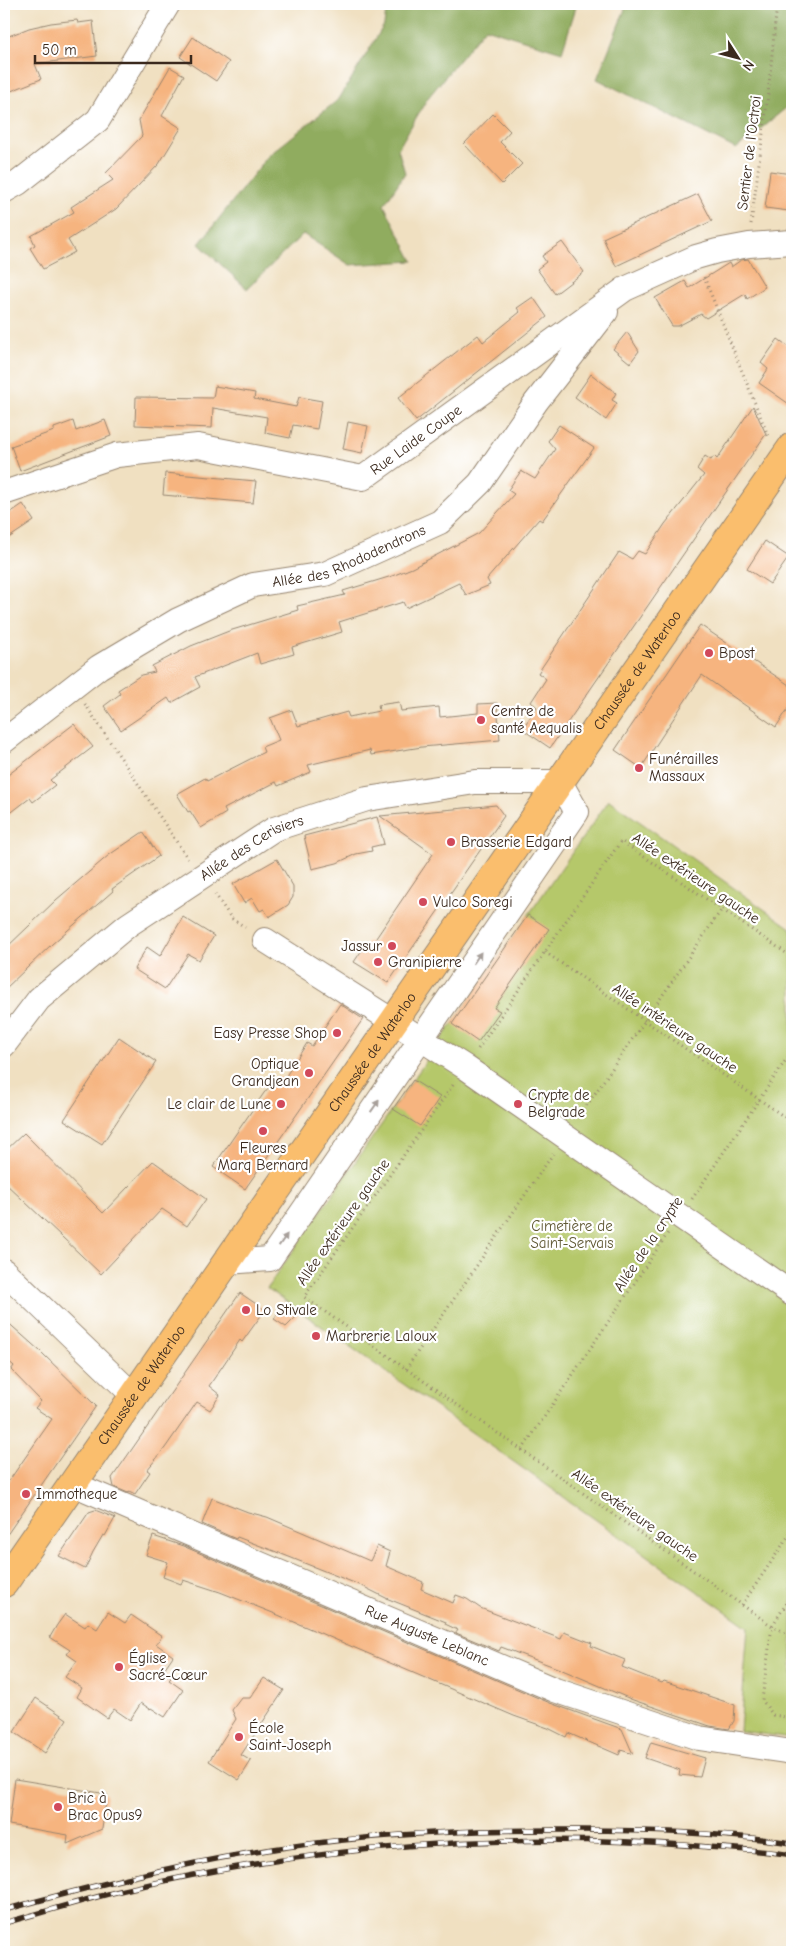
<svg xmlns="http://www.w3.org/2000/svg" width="796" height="1956" font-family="'Comic Neue',sans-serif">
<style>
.green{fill:#b5c86b;stroke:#787944}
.forest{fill:#90ac5f;stroke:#666b3e}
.building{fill:#f6b47f}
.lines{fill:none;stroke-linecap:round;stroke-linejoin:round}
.minor-casing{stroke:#968570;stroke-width:26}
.major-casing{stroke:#968570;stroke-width:30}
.path{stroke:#968570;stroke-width:3;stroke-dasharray:1 4;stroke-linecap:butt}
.minor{stroke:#fff;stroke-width:24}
.major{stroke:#fabe6d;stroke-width:28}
.rail-casing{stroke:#3b2a1e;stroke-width:5.5}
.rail{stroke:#fff;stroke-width:4;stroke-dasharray:11;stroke-linecap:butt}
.oneway{fill:#a79f9a}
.poi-dot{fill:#d1495b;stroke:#fff;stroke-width:2}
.labels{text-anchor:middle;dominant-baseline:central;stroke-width:4.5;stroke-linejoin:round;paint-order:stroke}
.street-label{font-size:15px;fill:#3b2a1e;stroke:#fff}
.poi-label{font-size:15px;fill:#3b2a1e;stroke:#fff;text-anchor:start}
.park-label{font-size:15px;fill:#605935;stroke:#fff}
</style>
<rect width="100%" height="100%" fill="#fff"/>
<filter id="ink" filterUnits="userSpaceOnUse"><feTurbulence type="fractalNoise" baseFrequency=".02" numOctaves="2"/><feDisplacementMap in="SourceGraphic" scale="10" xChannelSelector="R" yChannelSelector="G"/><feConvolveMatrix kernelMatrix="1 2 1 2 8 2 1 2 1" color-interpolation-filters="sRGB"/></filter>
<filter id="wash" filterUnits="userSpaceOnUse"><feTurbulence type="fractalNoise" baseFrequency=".0096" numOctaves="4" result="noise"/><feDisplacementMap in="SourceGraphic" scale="20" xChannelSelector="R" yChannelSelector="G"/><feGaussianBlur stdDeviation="1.12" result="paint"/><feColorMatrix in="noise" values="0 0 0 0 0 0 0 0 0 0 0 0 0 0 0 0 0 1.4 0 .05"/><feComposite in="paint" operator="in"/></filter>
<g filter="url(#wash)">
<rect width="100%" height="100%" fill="#f0e0c1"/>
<path class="green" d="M609,800L792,929V1738L740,1731L748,1627L267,1288Z"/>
<path class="forest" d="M387,4H577L562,52L485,28L427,99L398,149L405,173L384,205L413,261L350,265L303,234L247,289L199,244L268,156L339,99L384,25Z
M618,4H792V103L736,149L597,79L625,9Z"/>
<g id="blocks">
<path class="building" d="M77,20L78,23L93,21L97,56L35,64L41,79L11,91L4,71V38L29,28L51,23Z
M193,37L229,62L216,81L180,57Z
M170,67L184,75L162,116L181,128L159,164L116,209L68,240L75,252L43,269L30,248L35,245L31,236L74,212L71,207L113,180L106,173L142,136L139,120Z
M493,114L510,131L500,142L522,164L502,184L464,144Z
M770,171L792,174L789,211L765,208Z
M698,194L712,221L616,266L603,238Z
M562,242L584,272L555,294L537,269L546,262L542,256Z
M748,259L765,287L747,299L745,294L706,318L701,314L678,326H672L655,298L685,281L689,288L729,263L731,267L741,260Z
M533,297L547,317L416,421L398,398L478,335L483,342L520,312L517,308Z
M627,332L639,351L630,363L613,349Z
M778,339L792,349V406L759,383L768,369L761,363Z
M591,374L616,393L612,400L617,403L606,420L575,397Z
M215,386L255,393L254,399L296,407L299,397L322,401L317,429L293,425L290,438L265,433L267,417L213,408L212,428L135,425L136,397L213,398Z
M753,406L766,434L550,748L522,729L537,707L531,702L546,679L538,673L619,552L632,559L638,551L645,554L665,524L704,475L697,469L705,456L711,460L714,456L717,459Z
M105,420L111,436L20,471L11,446L54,431V428L73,421L76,431Z
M348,422L368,426L362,453L343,449Z
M559,425L594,448L542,521L539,519L487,579L490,585L466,595L459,583L406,608L403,602L339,622L342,632L292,647L294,654L260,664L257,653L195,677L200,687L171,703L168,698L121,730L104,706L120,694L118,690L141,675L155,672L152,666L191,646L229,631L298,610L297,606L345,595L343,591L392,576L412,568L479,533L514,494L508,490L521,471L535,479L555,449L548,441Z
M165,473L256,481L253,503L163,495Z
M23,504L34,521L4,541V517Z
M765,541L789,557L770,584L747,569Z
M700,625L792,687V703L776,727L702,675L641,768L615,750Z
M399,702L401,711L439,707L440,717L478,713V704L497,703L500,740L422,747L371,755L370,750L308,765L311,772L278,786L276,782L224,809L226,813L201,828L190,811L188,812L177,794L205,778L207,781L264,752L262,747L279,740L270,718L292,710L298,726L347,712L349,717L379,711L378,705Z
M74,724L93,747L50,780L55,785L33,802L30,798L4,818V778Z
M496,805L504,816L388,983L354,962L368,941L372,944L433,854L380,816Z
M377,817L384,844L371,847L372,851L356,854L337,863L312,869L304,836Z
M143,832L159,856L112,889L113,891L52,944L4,990V950L56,900L109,855Z
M277,859L293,886V897L288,905L269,917L264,909L260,911L252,898L244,903L233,884Z
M528,915L549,929L494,1008L500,1011L478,1042L452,1024Z
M183,917L214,936L199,960L188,954L165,989L134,969L147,947L160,956Z
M340,1004L363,1019L245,1189L213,1167L264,1093L278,1076L284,1079L307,1043L312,1046Z
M119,1037L156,1062L102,1144L64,1120Z
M413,1080L440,1097L420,1126L393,1109Z
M24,1133L103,1213L153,1161L206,1199L187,1226L162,1209L101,1274L4,1182V1152Z
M240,1293L265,1310L242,1342L240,1340L209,1386L220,1395L210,1410L197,1402L165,1448L147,1470L150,1472L135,1494L129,1491L128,1493L114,1487L112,1478Z
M283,1305L298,1315L286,1327L274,1319Z
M4,1319L40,1351L96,1406L4,1539V1488L52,1419L35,1408L41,1401L11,1370L14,1366L4,1357Z
M212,1498L248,1512L267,1517L370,1561L377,1546L390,1552L386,1566L423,1582L421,1589L453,1603L456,1595L467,1599L480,1608L561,1639L564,1632L592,1643L591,1646L625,1660L622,1667L662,1683L664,1681L735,1705L734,1721L729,1729L710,1726L633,1700L560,1669L501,1647L499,1651L456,1633L458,1630L445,1624L446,1622L386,1598L362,1586L274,1551L237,1537L236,1539L202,1524Z
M95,1510L115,1518L105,1536L103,1535L93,1552L85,1569L59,1556L89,1512Z
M153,1536L183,1546L550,1703L622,1729L633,1754L621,1750L619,1755L568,1733L566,1737L548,1728L514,1716L278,1615L220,1592L183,1580L181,1584L163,1577L168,1562L146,1555Z
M108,1612L125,1623L131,1615L162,1636L156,1644L173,1656L162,1672L171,1678L169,1680L183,1690L165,1717L151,1708L150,1709L141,1703L130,1720L114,1709L107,1718L77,1697L82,1688L65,1677L77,1661L67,1654L70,1650L50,1637L57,1625L65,1614L85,1627L88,1623L97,1629Z
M264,1678L284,1690L241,1755L251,1761L239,1780L209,1761L236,1719L232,1710L241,1698H250Z
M36,1698L67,1719L45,1753L14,1732Z
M651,1742L705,1758L700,1777L679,1775L680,1770L645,1758Z
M15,1779L107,1794L102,1829L67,1844L68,1835L9,1825Z"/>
</g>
</g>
<g filter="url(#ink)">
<use href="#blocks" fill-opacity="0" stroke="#968570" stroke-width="1"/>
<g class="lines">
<g class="minor-casing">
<g id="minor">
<path d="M4,191L18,183L98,120L168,4"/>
<path id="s1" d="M4,493L117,455L198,446L363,478L625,289L696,257L717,251L749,245L792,242"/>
<path id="s2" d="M4,741L99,667L178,620L253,585L325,574L440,522L480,483L536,402L606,312"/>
<path d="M265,940L465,1067L792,1294"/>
<path id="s3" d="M4,1045L39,999L128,925L274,829L367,799L475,782H560L577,812L270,1259L227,1262"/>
<path d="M4,1271L134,1396"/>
<path id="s4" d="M73,1484L555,1690L699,1738L792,1752"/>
</g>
</g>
<g class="major-casing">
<g id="major">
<path id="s5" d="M4,1583L792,447"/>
</g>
</g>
<path class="path" d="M751,224L768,95L777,4
M704,277L769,438
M85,704L188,859
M215,894L231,918L248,929
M545,952L792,1122
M478,1049L621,841L792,957
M453,1085L304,1297L772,1626L792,1636
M578,1118L722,909
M692,1199L792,1051
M406,1369L553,1154
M522,1450L668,1233
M792,1595L772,1626L762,1700L773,1715L792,1718
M742,1605L792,1531"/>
<use href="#minor" class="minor"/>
<use href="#major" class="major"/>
<g class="rail-casing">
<path id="rail" d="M4,1910C85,1888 166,1867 249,1853C357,1834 471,1829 581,1830C651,1830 723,1833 792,1843
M4,1923C44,1912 83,1900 124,1890C310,1846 506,1831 697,1846C728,1849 761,1850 792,1855"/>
</g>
<use href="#rail" class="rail"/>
</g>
<defs><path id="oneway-solid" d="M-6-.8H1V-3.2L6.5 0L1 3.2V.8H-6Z" transform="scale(1.25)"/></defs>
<g class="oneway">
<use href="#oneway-solid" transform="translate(477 958) rotate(-56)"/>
<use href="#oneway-solid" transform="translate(375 1106) rotate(-55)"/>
<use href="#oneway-solid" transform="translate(283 1240) rotate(-55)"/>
</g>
</g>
<g class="poi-dot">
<circle cx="709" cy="653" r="5"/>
<circle cx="481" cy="720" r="5"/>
<circle cx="639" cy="768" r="5"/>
<circle cx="451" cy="842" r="5"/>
<circle cx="423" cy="902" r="5"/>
<circle cx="392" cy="946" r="5"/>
<circle cx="378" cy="962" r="5"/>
<circle cx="337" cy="1033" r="5"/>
<circle cx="309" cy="1073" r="5"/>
<circle cx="281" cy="1104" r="5"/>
<circle cx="518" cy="1104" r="5"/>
<circle cx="263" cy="1131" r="5"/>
<circle cx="246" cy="1310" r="5"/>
<circle cx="316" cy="1336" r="5"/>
<circle cx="26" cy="1494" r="5"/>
<circle cx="119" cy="1667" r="5"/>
<circle cx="239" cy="1737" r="5"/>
<circle cx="58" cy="1807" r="5"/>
</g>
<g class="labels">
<g class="street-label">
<text transform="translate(749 153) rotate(-83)">Sentier de l'Octroi</text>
<text stroke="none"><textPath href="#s1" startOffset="434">Rue Laide Coupe</textPath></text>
<text stroke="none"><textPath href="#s2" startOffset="396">Allée des Rhododendrons</textPath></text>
<text stroke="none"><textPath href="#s5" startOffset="1111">Chaussée de Waterloo</textPath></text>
<text stroke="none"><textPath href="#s3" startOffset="320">Allée des Cerisiers</textPath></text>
<text transform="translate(696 878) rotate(34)">Allée extérieure gauche</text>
<text transform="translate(675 1028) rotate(34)">Allée intérieure gauche</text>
<text stroke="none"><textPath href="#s5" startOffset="646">Chaussée de Waterloo</textPath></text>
<text transform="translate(343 1222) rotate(-55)">Allée extérieure gauche</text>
<text transform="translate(648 1244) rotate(-56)">Allée de la crypte</text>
<text stroke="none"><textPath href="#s5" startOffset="241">Chaussée de Waterloo</textPath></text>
<text transform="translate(635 1515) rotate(35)">Allée extérieure gauche</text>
<text stroke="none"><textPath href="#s4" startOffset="385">Rue Auguste Leblanc</textPath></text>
</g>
<g class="poi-label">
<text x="719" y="653">Bpost</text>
<text x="491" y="711">Centre de<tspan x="491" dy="17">santé Aequalis</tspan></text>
<text x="649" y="759">Funérailles<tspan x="649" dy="17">Massaux</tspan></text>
<text x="461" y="842">Brasserie Edgard</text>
<text x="433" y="902">Vulco Soregi</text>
<text x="382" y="946" text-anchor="end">Jassur</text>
<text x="388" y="962">Granipierre</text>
<text x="327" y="1033" text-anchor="end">Easy Presse Shop</text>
<text x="299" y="1064" text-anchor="end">Optique<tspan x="299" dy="17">Grandjean</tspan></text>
<text x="528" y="1095">Crypte de<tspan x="528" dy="17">Belgrade</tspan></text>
<text x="271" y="1104" text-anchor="end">Le clair de Lune</text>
<text x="263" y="1148" text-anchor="middle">Fleures<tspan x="263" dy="17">Marq Bernard</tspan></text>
<text x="256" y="1310">Lo Stivale</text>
<text x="326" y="1336">Marbrerie Laloux</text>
<text x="36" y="1494">Immotheque</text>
<text x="129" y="1658">Église<tspan x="129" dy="17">Sacré-Cœur</tspan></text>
<text x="249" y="1728">École<tspan x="249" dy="17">Saint-Joseph</tspan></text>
<text x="68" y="1798">Bric à<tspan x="68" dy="17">Brac Opus9</tspan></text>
</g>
<g class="park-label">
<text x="572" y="1226">Cimetière de<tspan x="572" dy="17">Saint-Servais</tspan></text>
</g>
</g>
<rect width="796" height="1956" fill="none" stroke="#fff" stroke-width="20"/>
<g transform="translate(738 58) rotate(126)" stroke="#ffffff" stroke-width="4" paint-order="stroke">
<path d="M0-4L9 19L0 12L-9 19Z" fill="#3b2a1e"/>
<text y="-8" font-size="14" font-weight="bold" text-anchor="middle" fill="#3b2a1e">N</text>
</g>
<path d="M35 55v8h156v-8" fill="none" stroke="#3b2a1e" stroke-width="2.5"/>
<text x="42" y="55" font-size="15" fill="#3b2a1e" stroke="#ffffff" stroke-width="4" paint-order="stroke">50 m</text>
</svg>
